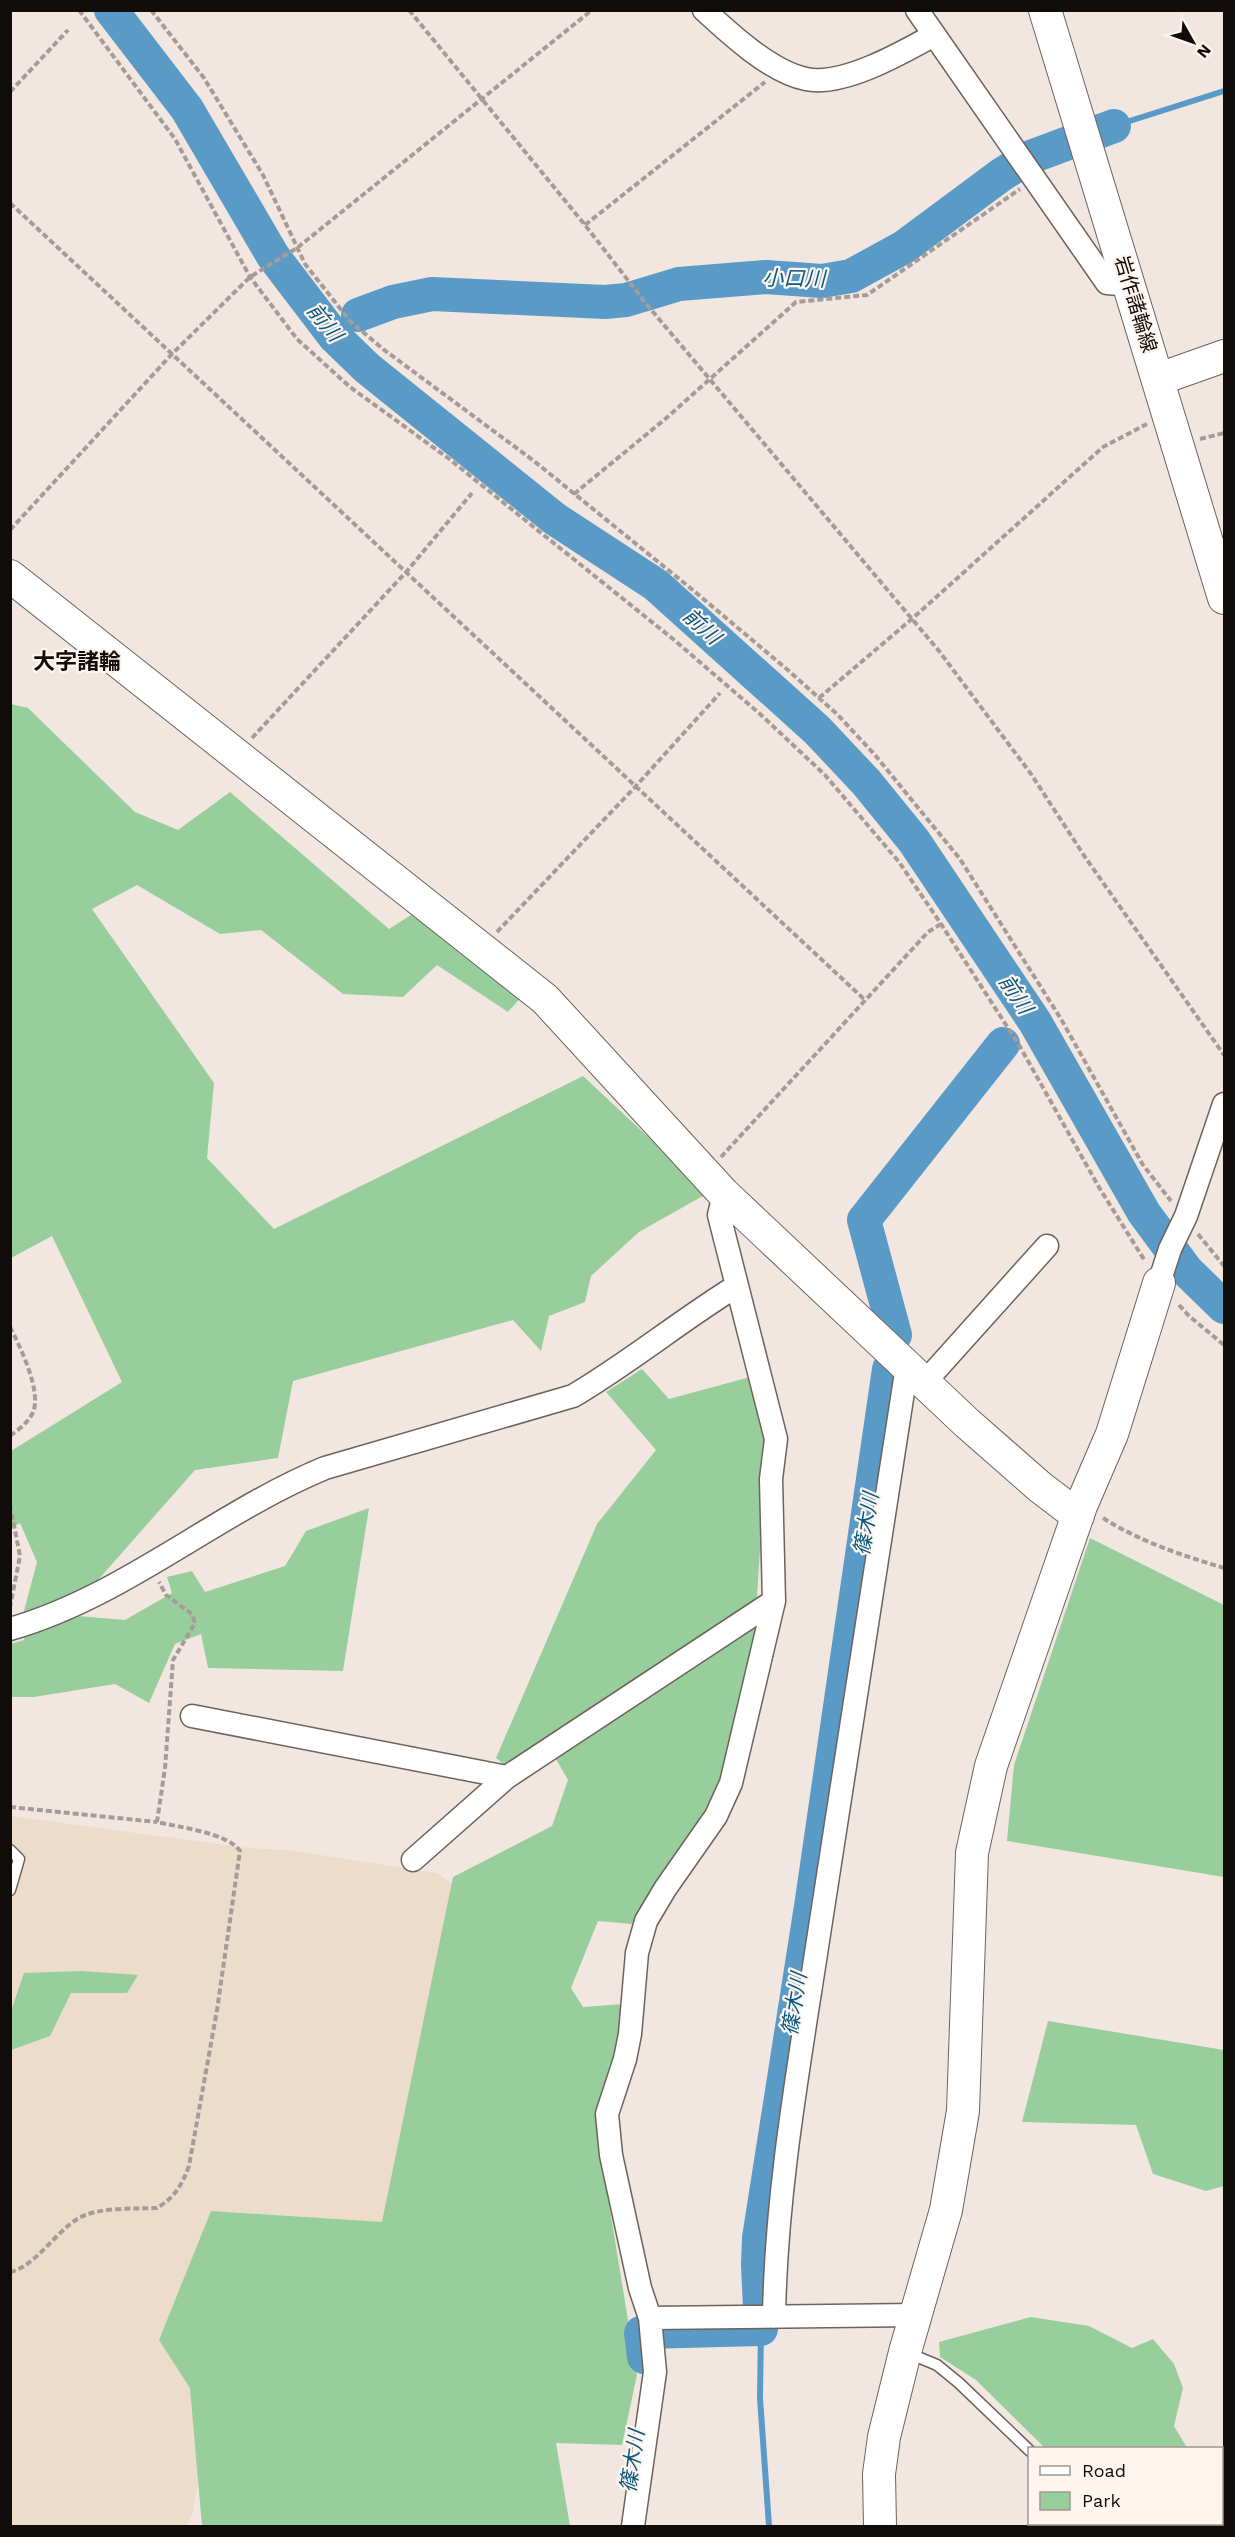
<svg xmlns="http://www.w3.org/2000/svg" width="1235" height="2537" font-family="'Work Sans','Noto Sans JP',sans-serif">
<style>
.education{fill:#ecddca}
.green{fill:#98ce9c}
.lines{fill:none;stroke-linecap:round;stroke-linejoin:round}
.stream{stroke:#5a9ac6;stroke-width:6}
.river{stroke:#5a9ac6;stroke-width:34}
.lane-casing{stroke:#6c635d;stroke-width:13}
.street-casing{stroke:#6c635d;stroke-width:25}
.secondary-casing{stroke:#6c635d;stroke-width:34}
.path{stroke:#a59c97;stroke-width:4;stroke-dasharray:6 3;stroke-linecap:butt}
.lane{stroke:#fff;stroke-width:10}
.street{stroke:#fff;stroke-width:22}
.secondary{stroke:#fff;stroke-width:32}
.labels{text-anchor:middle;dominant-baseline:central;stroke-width:4.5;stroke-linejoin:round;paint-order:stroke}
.street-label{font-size:20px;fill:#100c0a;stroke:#fef5ef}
.water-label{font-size:21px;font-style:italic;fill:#095a85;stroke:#fef5ef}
.quarter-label{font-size:22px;font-weight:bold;fill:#100c0a;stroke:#fef5ef}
</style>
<rect width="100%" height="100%" fill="#f2e7e0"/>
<path class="education" d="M11,1816L248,1848L288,1850L437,1873L479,1902L421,2213L356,2228L203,2450L193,2511L187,2526H11Z"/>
<path class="green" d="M11,704L28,708L135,812L178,830L230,792L389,929L414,913L523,995L508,1012L437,965L403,997L343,994L261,930L220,934L137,885L92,909L214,1083L207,1158L274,1229L583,1076L708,1193L639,1232L591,1276L585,1302L549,1316L541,1351L513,1320L293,1381L278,1458L195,1470L98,1580L71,1602L78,1616L125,1620L172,1593L167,1577L192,1571L205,1592L285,1566L306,1531L369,1508L343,1671L208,1668L201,1634L175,1644L149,1703L115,1684L34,1697H11L10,1644L24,1640L22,1618L37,1562L20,1523L11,1528V1451L122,1382L52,1236L11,1258Z
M642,1369L669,1399L750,1377L767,1438L753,1660L717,1795L632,1924L598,1921L571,1988L583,2007L623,2004L617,2060L596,2124L637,2375L622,2445L556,2443L570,2526H202L190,2388L159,2340L211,2211L382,2222L453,1877L552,1826L568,1780L548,1745L511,1770L496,1758L597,1524L656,1450L606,1392Z
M1090,1538L1224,1605V1877L1007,1841L1014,1765Z
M82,1971L138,1975L127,1993H71L50,2036L11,2050V2011L24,1973Z
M1048,2021L1224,2050V2186L1206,2191L1153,2174L1136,2125L1022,2122Z
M1031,2317L1089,2326L1132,2348L1153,2339L1174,2364L1183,2388L1174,2426L1187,2448H1045L976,2380L940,2357L939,2342Z
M1222,2519L1224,2520V2526H1125L1122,2524H1222Z"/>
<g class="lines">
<path class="stream" d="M1114,126L1224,91
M761,2329L760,2398L769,2526"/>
<path class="river" d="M111,10L187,109L273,256L334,336L367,368L555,519L656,585L817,730L866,782L914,841L1035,1022L1144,1213L1187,1271L1224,1307
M358,315L393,302L432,294L605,302L626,300L679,284L766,277L822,281L851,276L904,247L1001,175L1028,158L1114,126
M895,1335L864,1220L1003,1044
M644,2357L641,2333L644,2332L761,2329L758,2265L759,2238L812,1900L889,1369"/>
<g class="lane-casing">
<path id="lane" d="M10,1850L19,1859L10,1890
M908,2353L937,2365L959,2383L1030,2451
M1099,2524L1102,2526"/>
</g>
<g class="street-casing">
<path id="street" d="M704,10C730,34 771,72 806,79C842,87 902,53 934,35
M917,10L1107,283L1131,285
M1159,1283L1170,1249L1186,1216L1224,1104
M924,1383L1047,1246
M10,1629C125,1596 216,1513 325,1468L573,1396C629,1363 680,1321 735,1287
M192,1716L507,1777
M413,1860L507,1777L774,1601
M774,2317C776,2189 800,2060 819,1934C847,1749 876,1564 905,1379L910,1368
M650,2318L917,2315
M633,2526L655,2372L650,2318L640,2288L611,2155L607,2114L625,2059L630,2034L637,1953L646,1921L665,1889L716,1816L731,1783L774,1601L771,1479L776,1439L719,1215L724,1194"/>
</g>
<g class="secondary-casing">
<path id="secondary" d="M1045,10L1224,598
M1159,379L1224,356
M10,576L545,999L724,1194L967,1423L1040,1487L1078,1516
M880,2526L879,2474L884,2437L905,2352L946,2210L963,2111L972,1853L991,1766L1081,1506L1112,1434L1159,1283"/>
</g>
<path class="path" d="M79,10L175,139L250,277L297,339L350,387L448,458L673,639L760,714L825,775L899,862L941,924L1019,1045L1100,1189L1145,1261
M151,10L204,78L263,175L305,264L350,321L383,349L534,461L694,591L789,671L837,714L875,755L960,859L1061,1019L1143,1165L1171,1201
M409,10L585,225L648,306L939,651L1031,774L1085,857L1224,1055
M10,92L68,30
M10,203L865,1000
M585,225L765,82
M1200,439L1224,433
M574,494L664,420L796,302L867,295L1020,189
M10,530L172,354L250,277L297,248L592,10
M819,698L913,618L1103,447L1147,424
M252,738L407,571L472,493
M497,932L636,786L720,693
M721,1157L928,932L941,924
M1198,1234L1224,1266
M1179,1305L1189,1316L1224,1345
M10,1327C20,1346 42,1392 33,1412C29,1422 18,1430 10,1436
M10,1505L20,1556L10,1607
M1103,1518C1141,1542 1181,1555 1224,1568
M10,1807L157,1822
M10,2272C35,2267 56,2231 79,2218C97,2207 135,2209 157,2208C175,2197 182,2185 189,2166L217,2010L240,1851C228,1833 178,1827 157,1822L165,1768L173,1660L195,1623L192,1614L166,1595L159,1582"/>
<use href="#lane" class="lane"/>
<use href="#street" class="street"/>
<use href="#secondary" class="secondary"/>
</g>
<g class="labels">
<g class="street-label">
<text transform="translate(1136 304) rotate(73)">岩作諸輪線</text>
</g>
<g class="water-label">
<text transform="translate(794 278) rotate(1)">小口川</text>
<text transform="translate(325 322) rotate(51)">前川</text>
<text transform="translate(702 626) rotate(42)">前川</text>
<text transform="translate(1016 994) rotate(56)">前川</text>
<text transform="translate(866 1524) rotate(-81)">篠木川</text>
<text transform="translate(794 2004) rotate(-81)">篠木川</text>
<text transform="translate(632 2461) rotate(-82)">篠木川</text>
</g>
<g class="quarter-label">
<text x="77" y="661">大字諸輪</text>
</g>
</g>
<rect width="1235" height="2537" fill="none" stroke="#100c0a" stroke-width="24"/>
<rect x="1028" y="2447" width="195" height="78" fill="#fef5ef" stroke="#9f9893" stroke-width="1.5"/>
<rect x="1040" y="2466" width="30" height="9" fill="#ffffff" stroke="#9f9893" stroke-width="1.5"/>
<text x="1082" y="2477" font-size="18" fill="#100c0a">Road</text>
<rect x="1040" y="2492" width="30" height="18" fill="#98ce9c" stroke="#9f9893" stroke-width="1.5"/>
<text x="1082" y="2507" font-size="18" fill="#100c0a">Park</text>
<g transform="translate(1193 42) rotate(130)" stroke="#fef5ef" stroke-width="4.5" paint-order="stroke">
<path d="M0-4.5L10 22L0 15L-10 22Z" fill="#100c0a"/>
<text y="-9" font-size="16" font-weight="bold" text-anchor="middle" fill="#100c0a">N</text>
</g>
</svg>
